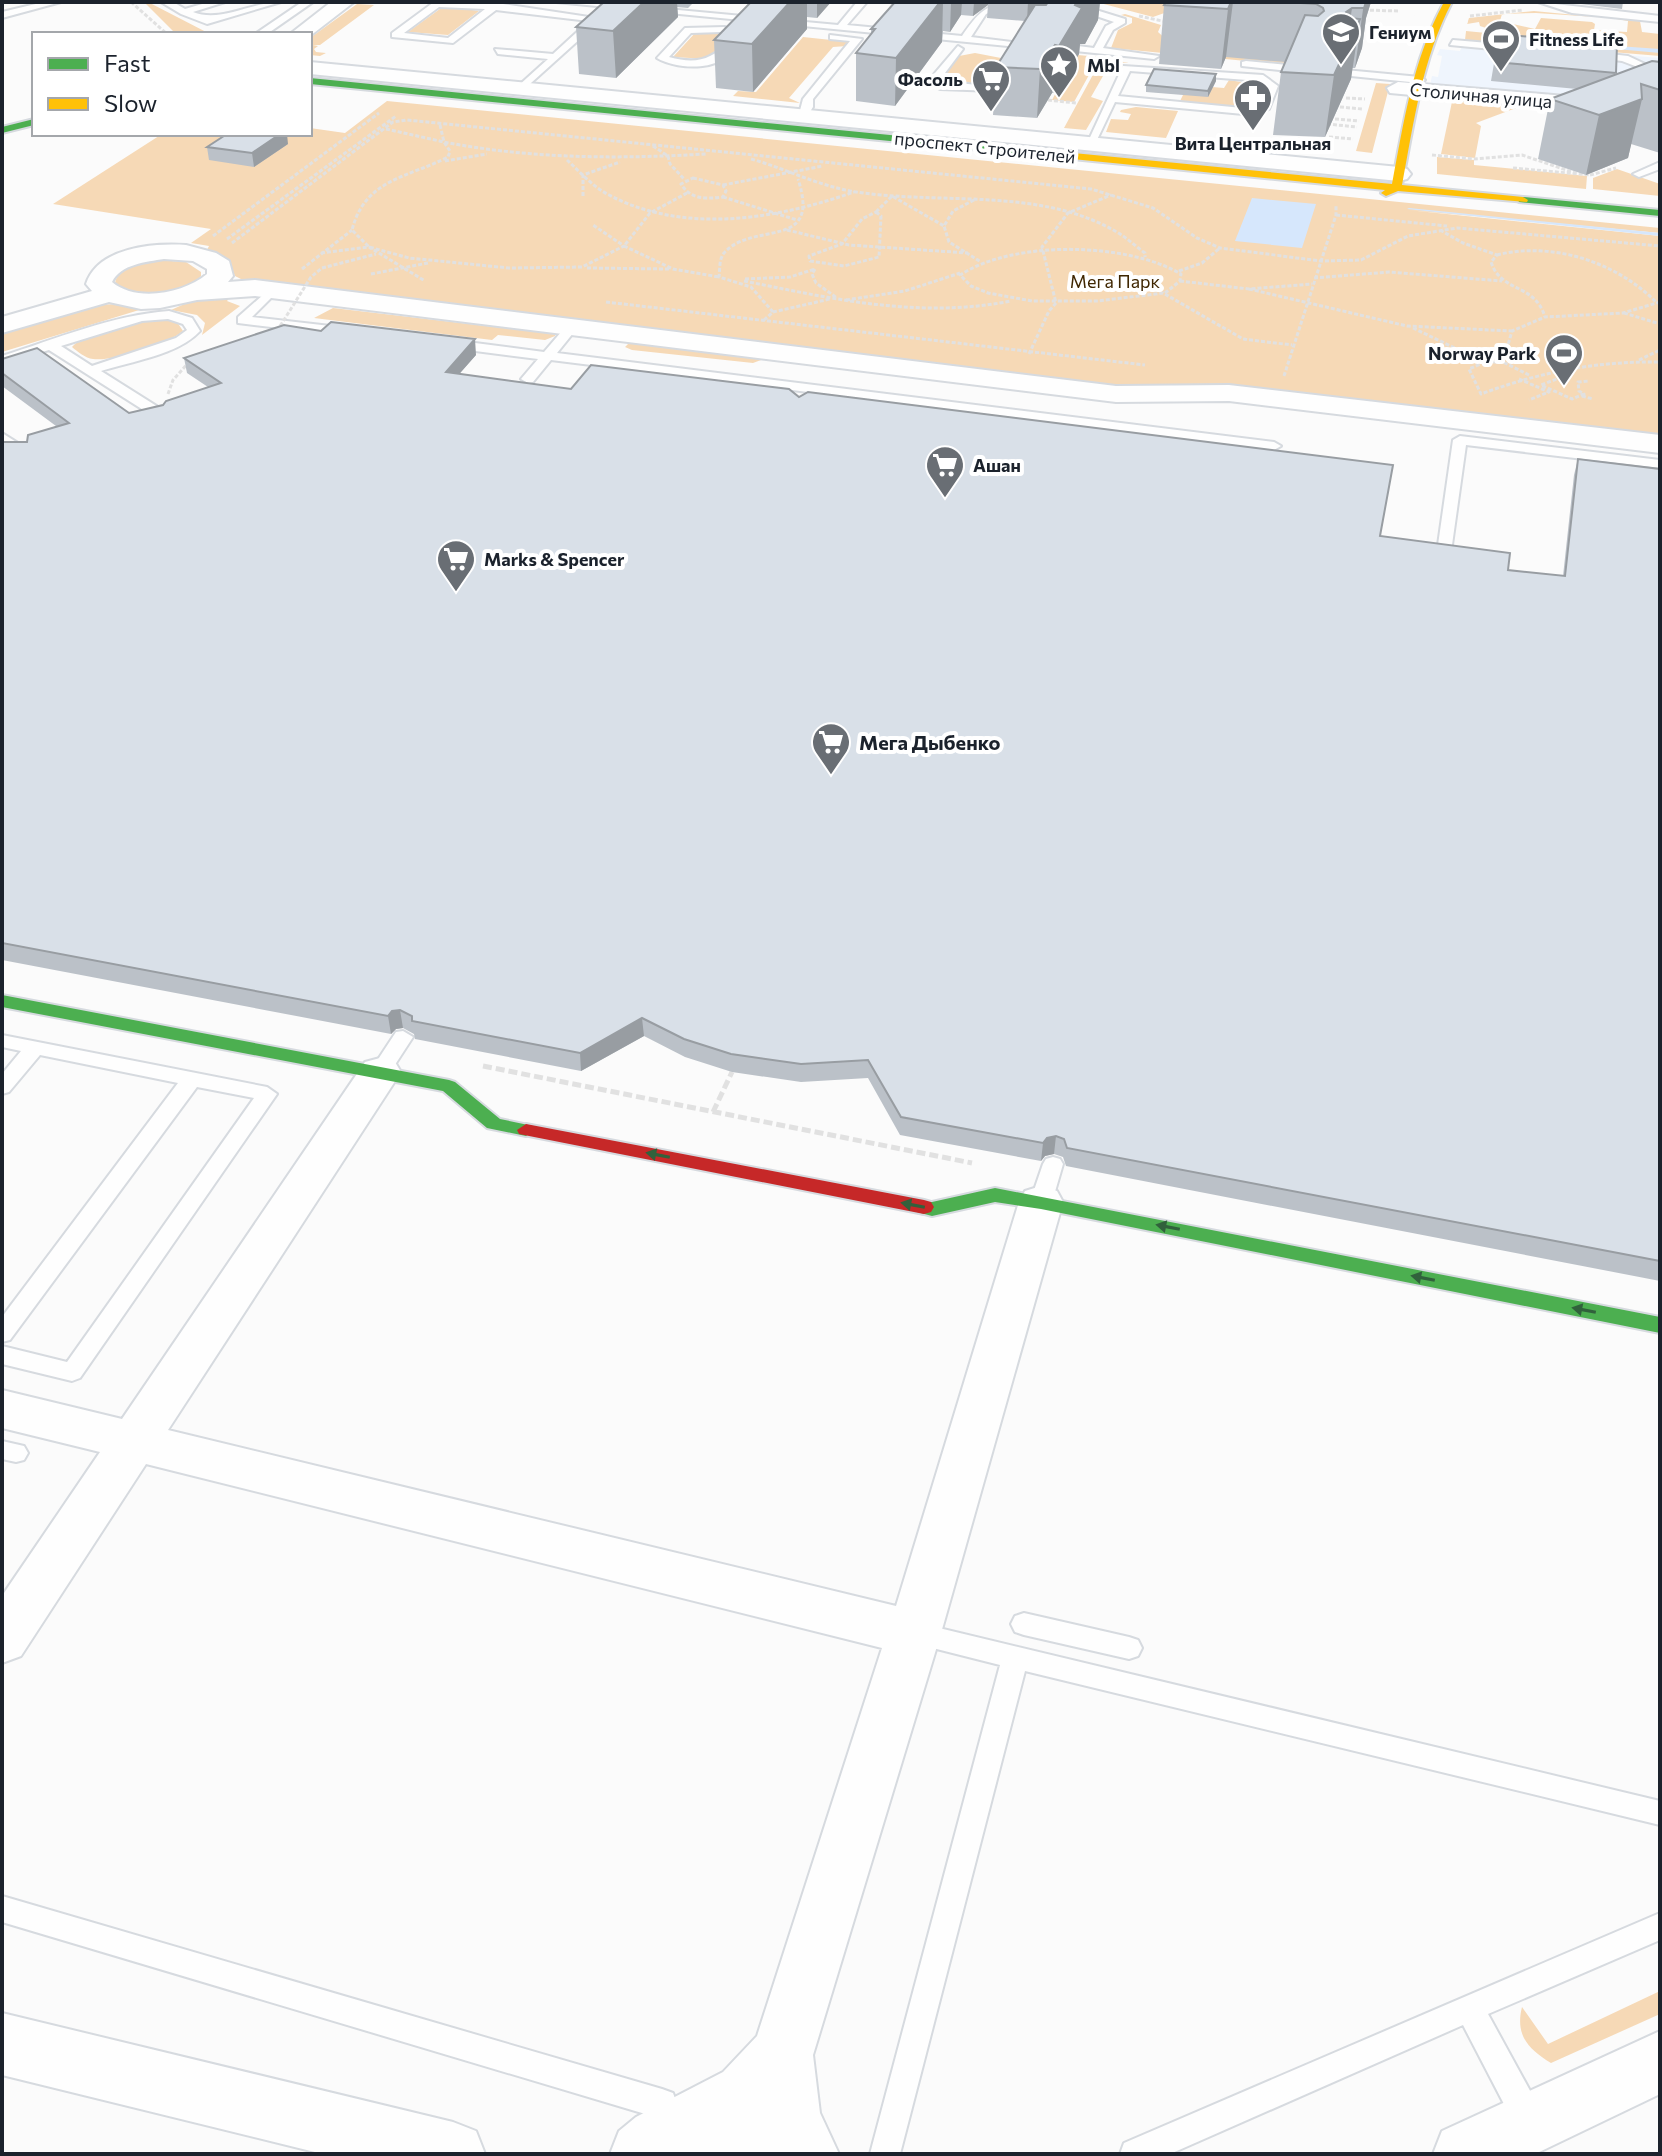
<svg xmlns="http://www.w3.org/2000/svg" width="1662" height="2156" font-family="Commissioner,sans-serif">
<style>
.built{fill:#eff5fd}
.green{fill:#f6d9b6}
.water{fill:#d6e7fc}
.pier{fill:#fbfbfb}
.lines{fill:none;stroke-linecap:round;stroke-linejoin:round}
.stream{fill:#d6e7fc;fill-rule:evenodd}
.lane-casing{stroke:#d6dadf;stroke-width:4}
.street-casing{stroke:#d6dadf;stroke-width:4}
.fast-casing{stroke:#d6dadf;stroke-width:4}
.slow-casing{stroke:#d6dadf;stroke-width:4}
.jam-casing{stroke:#d6dadf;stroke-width:4}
.path-far1{stroke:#e1e1e1;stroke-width:3;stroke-dasharray:4 2;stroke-linecap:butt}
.path{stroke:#e1e1e1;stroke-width:5;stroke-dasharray:9 4;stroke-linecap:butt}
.lane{fill:#fefefe;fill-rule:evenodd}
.street{fill:#fefefe;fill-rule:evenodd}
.fast{fill:#4caf50;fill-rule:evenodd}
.slow{fill:#ffc107;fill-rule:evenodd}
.jam{fill:#c62828;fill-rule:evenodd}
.path-bridge{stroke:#e1e1e1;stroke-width:3;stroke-dasharray:4 2;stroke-linecap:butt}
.wall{fill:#bbc1c8}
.shaded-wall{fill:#989da2}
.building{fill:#d9e0e8;stroke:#989da2;stroke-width:2}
.oneway{fill:#31613c}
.labels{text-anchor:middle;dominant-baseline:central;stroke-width:8;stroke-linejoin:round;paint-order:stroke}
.far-poi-label{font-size:18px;font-weight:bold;fill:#1b222c;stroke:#fff;text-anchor:start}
.far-street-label{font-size:18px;fill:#1b222c;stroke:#fff}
.far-park-label{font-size:18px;fill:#3f2601;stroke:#fff}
.poi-label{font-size:20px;font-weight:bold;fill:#1b222c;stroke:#fff;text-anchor:start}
</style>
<rect width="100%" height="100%" fill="#fbfbfb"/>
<path class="built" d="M1464,42L1660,58V105L1430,85L1432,76L1438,77L1442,56L1437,55L1440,49L1460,51Z"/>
<path class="green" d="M144,2H148L210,34H176Z
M1096,2H1170V11L1153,17Z
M357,4L374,5L320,45H313L318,46L314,49L316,52L326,53L320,56L310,55V38Z
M444,6L479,11L448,35L408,32Z
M1534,11L1596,17L1536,13L1502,14L1500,21L1535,29L1541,18L1592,22L1595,24L1594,30L1627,32L1628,21L1611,18L1640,21L1642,32L1660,34V50L1608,46L1660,52V56L1465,40L1466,31L1507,35L1480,26L1479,22L1467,24L1469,18Z
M1125,14L1161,25L1158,32L1169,42L1288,49L1289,65L1111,48L1118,30L1132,23V18L1121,15Z
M707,32L725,34L728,38L707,59L673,57L695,33Z
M803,37L850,42L847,46L833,47L789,98L800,103L733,96L738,91L756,92Z
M975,53L1001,58C986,92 976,87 943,83L942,80L959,56Z
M1078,55L1099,57L1074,102L1052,100L1070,66H1076Z
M1102,58L1129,63L1111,62L1091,97L1103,101L1086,130L1064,128Z
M1229,80L1259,85L1251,104L1240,107L1180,101L1188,85L1224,88Z
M1376,83L1390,84L1372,153L1356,151Z
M1453,97L1590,110L1570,115L1542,107L1524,105L1476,123L1481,126L1475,158L1441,154Z
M387,101L1660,228V233L1408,210L1660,236V438L1300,394L1268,388H1123L245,281L235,276L228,260L207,250L209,246L191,243L211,229L53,204L162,134H310V128L345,133Z
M1136,107L1178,111L1166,138L1106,132L1111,119L1128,120L1131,114L1120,112L1121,110Z
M1437,157L1474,160V165L1587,176L1586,189L1437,174Z
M1617,169L1660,184V196L1593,189V178Z
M156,260L186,262L201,272V276C184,296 135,302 115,284C117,266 140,263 156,260Z
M248,293L243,297L231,296L227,301L240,306L202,335L205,323L197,315L171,310L191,301Z
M119,304L149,307L2,352V331L92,305Z
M333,308L555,334V336L545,340L498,335L492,340L314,318Z
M157,318L177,322L183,331C168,344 113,362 93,359C85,358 78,352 72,347C83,333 139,321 157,318Z
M631,341L758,356L761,360L753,363L632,350L625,347Z
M1660,1991V2014L1551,2063C1528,2049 1515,2035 1522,2007L1548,2044Z"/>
<path class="water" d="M1252,198L1316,204L1302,248L1235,241Z
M1409,208L1660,233V236L1407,209Z"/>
<path class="pier" d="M1395,14L1468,20L1465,34L1390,28Z"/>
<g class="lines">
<path class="stream" d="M1603,45L1660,49V53L1605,48Z"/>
<g class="lane-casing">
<path id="lane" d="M44,2H61L2,18V12Z
M161,2H173L185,9L209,2H225L193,12C221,23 251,2 281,2L207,24L181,14Z
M302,2H313L267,34H255Z
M434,2L503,4L602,19L521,92L516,89L517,87L548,59L498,54L495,49L553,54L589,21L496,10L453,43L392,37V33ZM439,7L485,9L448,38L404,33Z
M556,2H592L838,25L857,2H867L847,25L962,36C977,14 987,2 1015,2L986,14L971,37L1044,46L1039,49Z
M1055,2H1070L1125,19V23L1113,30L1103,48L1159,56L1154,59L1075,51L1078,46L1094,48L1106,26L1114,22Z
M1538,2L1660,16V22L1572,13Z
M725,27L722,32L691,33L669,57C695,64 710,61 730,41H736C730,72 679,71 657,58L685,28Z
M830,35L862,39L813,99V107L806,118H798L803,99L850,41L830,39Z
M1453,40L1524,46L1529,49L1524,52L1450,45Z
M958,46L963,49L939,81L987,86L1005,56H1013L994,91L940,89L929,84V80Z
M1592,52L1628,56L1658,70L1653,73L1622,61L1588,57Z
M1246,61L1308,67L1313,70L1308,73L1242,66V62Z
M1123,66L1263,75L1278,86L1269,109L1254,115L1115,102L1095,144L1086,146ZM1130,71L1260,81L1268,87L1260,105L1253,109L1118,96Z
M1345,70L1420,77L1425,80L1420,83L1341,75L1340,73Z
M1660,162V169L1639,177L1633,174Z
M272,287L278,291L252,317L348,328L354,332L348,336L238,323V317Z
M169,311L192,318L200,331C178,355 132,361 101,371L166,412V418H156L49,350L2,364V356C56,339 112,315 169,311ZM168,319L183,324L187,330L176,338L92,366L61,346L142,321Z
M572,323L578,327L557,353L1274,442L1281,446L1274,450L551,360L533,382L528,383L521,379L538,359L452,348L446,344L452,340L544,352L568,324Z
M2,433L29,450V456H19L2,443Z
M1460,436L1660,460V468L1466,445L1451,552L1444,556L1437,552L1453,440Z
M403,1031L413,1037L387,1077H373L370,1072L373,1067L396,1032Z
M2,1035L267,1087L277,1094L80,1378L72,1381L2,1364V1346L67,1362L254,1098L197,1087L10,1340L2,1342V1317L178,1083L40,1055L9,1092L2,1094V1074L21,1051L2,1047Z
M1053,1157L1060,1159L1063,1164L1052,1202L1049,1207H1033L1030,1202L1043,1164L1046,1159Z
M2,1441L24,1446L28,1453L24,1460L16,1462L2,1459Z
M1024,1613L1129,1637L1138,1640L1142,1648L1138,1656L1129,1659L1024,1635L1015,1632L1011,1624L1015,1616Z
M914,1622L1660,1801V1825L1025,1671L900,2154H870L1000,1665L905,1641L901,1633L905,1625Z
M2,1896L662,2089L673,2093L677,2104L673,2115L662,2119L2,1922Z
M1660,1913V1940L1488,2014L1540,2109L1544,2120L1540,2131L1529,2135L1518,2131L1463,2025L1170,2154H1120L1124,2143Z"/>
</g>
<g class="street-casing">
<path id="street" d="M331,2H354L310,36L290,34Z
M310,62L1399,167L1407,169L1411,174L1407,179L1399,181L310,74Z
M1398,82L1660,104V118L1390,93L1387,88Z
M186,245L216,253L229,261L233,276L228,282L255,280L1116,386L1229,385L1660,435V453L1229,401L1116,402L255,296L197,300L160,308L141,309L109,302L2,333V317L92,291L86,284C98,247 153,243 186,245ZM164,259L193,261L207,269V274C184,293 137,303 112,282C121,264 146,262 164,259Z
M380,1058L395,1062L401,1072L168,1430L896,1606L1019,1202L1025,1191L1041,1186L1057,1191L1063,1202L941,1633L813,2055L820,2113L839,2154H610L619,2131L636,2117L723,2072L757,2036L882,1648L146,1464L21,1656L2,1663V1596L100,1452L2,1428V1390L122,1419L365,1062Z
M2,2013L453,2122L476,2131L485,2154H323L2,2075Z
M1660,2031V2094L1535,2154H1433L1442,2131Z"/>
</g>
<g class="fast-casing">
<path id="fast" d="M310,78L1032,149L1037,152L1032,155L310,84Z
M34,119V125L2,133V127Z
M1523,197L1660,210V216L1519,202L1518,200Z
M2,995L449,1080L455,1082L500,1119L533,1126L535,1130L526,1136L487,1128L443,1091L2,1007Z
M995,1188L1660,1317V1333L1041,1209L995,1202L932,1216L917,1212L914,1207L917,1202H932Z"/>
</g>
<g class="slow-casing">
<path id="slow" d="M1444,2H1452C1422,59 1414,122 1402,185L1523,197L1528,200L1527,202L1398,191L1386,196L1381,193L1385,190L1032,155L1027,152L1032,149L1392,184C1404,121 1413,59 1444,2Z"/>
</g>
<g class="jam-casing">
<path id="jam" d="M526,1124L924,1200L931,1202L934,1207L931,1212L924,1214L519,1134L517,1130Z"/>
</g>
<path class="path-far1" d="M131,2L167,34
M1364,10L1399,11
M1139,16L1167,22
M1470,16L1523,10
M1346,98L1365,99
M1048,100L1076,103
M1340,107L1362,109
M1335,119L1359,121
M1327,124L1357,127
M440,125L444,142C532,159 617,159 706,154
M386,129L444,142L450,151L448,157C407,178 365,179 352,230L369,247L409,258L509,268L582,267L624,246L593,225
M1329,137L1353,139
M653,146L668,156L670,164L685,180
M1432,155L1474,159L1522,155L1578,174
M751,159C787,169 818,186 856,192C941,205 1038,187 1115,231C1126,237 1135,246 1145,253V257
M567,160C580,172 593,187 609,195C685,235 777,219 854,192
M445,161L487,154
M1513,168L1590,175
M1590,175L1616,168
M693,178L723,185L726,191L723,197C706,199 691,200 681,184Z
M723,185L823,166
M687,193L650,213L624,246L673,269L719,277
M583,196V175L620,162
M723,197L797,220
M974,200L953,211L944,226L949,242L981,262
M876,212L881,216L879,257L844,266L810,261L809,256L842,244L862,219Z
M876,212L892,196L944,226
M1336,215L1447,226
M787,230L849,245L968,253
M1440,230L1463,243L1497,255L1491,262C1501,293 1535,283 1545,317
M213,236L379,113
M227,239L396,116
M232,243L393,122L407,120L1091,189L1153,208L1197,238L1220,248L1321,261L1361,260L1408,236L1457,228L1660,246
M321,253L369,247L425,281
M1497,255C1552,241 1616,262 1656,302
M322,268L376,254
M587,268L669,269
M302,269L352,230
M815,269L812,274L816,283L837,298
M1179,271L1202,263L1220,248
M371,274L428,263
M1314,278L1389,272L1502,281
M745,279L790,277L815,269
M744,281C834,299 919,319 1011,301
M1180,281L1249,289L1312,284
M1249,289L1407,326L1512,331
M1165,293L1180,281L1181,274C1126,242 1014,240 960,275L971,286L988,293L1032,301H1098L1163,293L1243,339L1292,345
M846,300L905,291L960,273
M606,302L1145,365
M773,312L751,287L719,277C720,269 719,259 724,253C753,220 822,252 798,179
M1624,313L1660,324
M764,320L773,312L830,299
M1413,328L1484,362
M1029,354L1049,311L1056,303L1042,247L1068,213L1111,195
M1639,360L1660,350
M1503,362H1485L1469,369L1481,394C1540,372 1597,361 1660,362
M1529,375L1503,362L1512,331L1545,317L1623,313L1660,302
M1284,376L1336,215V206
M1562,377L1541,385L1572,399L1584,394L1579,391L1578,382L1589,381
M1519,379L1549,392L1529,400
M168,394L173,380L189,362
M1582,396L1593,399"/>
<path class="path" d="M483,1066L972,1163
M713,1112L732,1072"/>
<use href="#lane" class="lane"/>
<use href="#street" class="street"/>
<use href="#fast" class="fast"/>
<use href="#slow" class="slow"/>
<use href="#jam" class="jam"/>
<path class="path-bridge" d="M277,331L311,277L322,268"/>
</g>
<path class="wall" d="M604,2H694L688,8L677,7L678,17L616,78L579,74L576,27Z
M751,2H831L817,18L807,17V29L753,92L716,88L714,40Z
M895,2H1100L1098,20L1085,44H1080L1079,54L1056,93H1052L1037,118L993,115L996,67L1025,21L987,18L988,5L973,16L961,15L950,32L943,31L942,42L895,106L856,101V53L871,34V29Z
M1166,2H1371L1366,18L1362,48L1355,68H1352L1351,79L1325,137L1273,135L1281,72L1285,62L1226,57L1221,69L1159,64L1164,5Z
M1564,2H1623L1622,9Z
M1499,34L1617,45L1615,75L1660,62V153L1631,144L1628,158L1586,175L1538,159L1550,99L1577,89L1491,81Z
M1216,74V81L1208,97L1146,92V85Z
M288,144L254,167L209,160L207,147Z
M321,331L476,355L459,374L571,389L799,397L1380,536L1508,570L1563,576L1574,475L1578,459L1660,469V1281L1066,1166L1063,1157L1054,1154L1045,1156L1041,1161L900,1135L868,1078L801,1082L732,1072L685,1057L644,1036L581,1071L415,1039L414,1034L403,1028L396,1029L391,1034L2,960V441L4,442H27L56,426L2,386V359L129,413L163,405L208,387L187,373L184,358Z"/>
<path class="shaded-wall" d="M644,2H677L678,17L616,78L613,31Z
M790,2H807V29L753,92L752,44Z
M817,2H831L817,18Z
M940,2H943L942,42L895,106L896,58Z
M951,2H962L961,15L950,32Z
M974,2H988V5L973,16Z
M1028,2H1042L1041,10L1027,21Z
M1077,2H1100L1098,20L1085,44H1080L1079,54L1056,93L1059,46Z
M1231,2H1233L1226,57L1221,69L1228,9Z
M1364,2H1371L1366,18L1362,48L1355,68Z
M1352,8L1346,49L1360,19L1351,79L1325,137L1334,75L1346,12Z
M1055,45L1052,93L1037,118L1040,69Z
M1216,74V81L1208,97V91Z
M1642,99L1628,158L1586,175L1599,115Z
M280,134H287L288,144L254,167L252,153Z
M475,339L476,355L447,388L446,372Z
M400,1010L403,1028L396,1029L391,1034L388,1016L392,1011Z
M642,1018L644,1036L581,1071L580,1053Z
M1056,1136L1054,1154L1045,1156L1041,1161L1043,1143L1047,1138Z"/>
<path class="building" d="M604,2H644L613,31L576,27Z
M751,2H790L752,44L714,40Z
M895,2H940L896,58L856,53L875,29H871Z
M1048,2H1077L1075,5L1082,8L1059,46L1055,45L1040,69L996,67L1035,5H1046Z
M1166,2H1231L1228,9L1164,5Z
M1286,2H1366L1364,8H1352L1346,12L1349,18L1360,19L1334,75L1281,72L1305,15L1318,16L1324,11L1323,8L1316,4Z
M1499,34L1617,45L1616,73L1495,62Z
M1652,61L1660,62V90L1641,84L1642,99L1599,115L1550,99Z
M1154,69L1216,74L1208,91L1146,85Z
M227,134H280L252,153L207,147Z
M331,322L475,339L446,372L571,389L591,365L789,389L799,397L808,392L1393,465L1380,536L1510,553L1508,570L1565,576L1578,459L1660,469V1261L1067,1148L1064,1139L1056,1136L1047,1138L1043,1143L901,1117L868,1060L801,1064L731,1054L684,1039L642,1018L580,1053L412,1021V1016L400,1010L392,1011L388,1016L2,943V441L4,442H27L28,435L69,423L2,373V359L37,348L129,413L163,405L166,401L221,383L184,358L284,325L321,331Z"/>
<defs><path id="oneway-solid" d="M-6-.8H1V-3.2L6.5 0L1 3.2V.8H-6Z" transform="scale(2)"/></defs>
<g class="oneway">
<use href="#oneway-solid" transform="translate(658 1155) rotate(-169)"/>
<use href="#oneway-solid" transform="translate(913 1205) rotate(-169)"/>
<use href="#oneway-solid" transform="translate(1168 1227) rotate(-169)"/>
<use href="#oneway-solid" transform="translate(1423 1278) rotate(-169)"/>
<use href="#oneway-solid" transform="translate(1584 1310) rotate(-169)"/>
</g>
<defs>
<g id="school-pin" transform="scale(2)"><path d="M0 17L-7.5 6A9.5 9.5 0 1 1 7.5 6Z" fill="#696e74" stroke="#fff"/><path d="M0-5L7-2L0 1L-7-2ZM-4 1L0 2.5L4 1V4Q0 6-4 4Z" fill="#fff"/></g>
<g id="stadium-pin" transform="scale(2)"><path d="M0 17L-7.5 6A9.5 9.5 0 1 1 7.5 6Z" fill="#696e74" stroke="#fff"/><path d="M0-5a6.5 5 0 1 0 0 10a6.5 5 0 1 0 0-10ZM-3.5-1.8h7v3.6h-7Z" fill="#fff"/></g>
<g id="sight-pin" transform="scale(2)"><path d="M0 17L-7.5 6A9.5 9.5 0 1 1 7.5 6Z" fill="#696e74" stroke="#fff"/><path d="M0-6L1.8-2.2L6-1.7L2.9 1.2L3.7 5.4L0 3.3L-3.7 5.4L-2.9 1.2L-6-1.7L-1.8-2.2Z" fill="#fff"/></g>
<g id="supermarket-pin" transform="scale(2)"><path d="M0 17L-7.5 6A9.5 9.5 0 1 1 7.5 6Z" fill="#696e74" stroke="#fff"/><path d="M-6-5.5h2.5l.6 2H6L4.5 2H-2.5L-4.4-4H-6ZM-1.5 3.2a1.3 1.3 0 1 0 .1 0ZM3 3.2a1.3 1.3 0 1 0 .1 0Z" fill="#fff"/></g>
<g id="pharmacy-pin" transform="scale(2)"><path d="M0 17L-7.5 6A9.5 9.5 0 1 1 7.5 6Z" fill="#696e74" stroke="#fff"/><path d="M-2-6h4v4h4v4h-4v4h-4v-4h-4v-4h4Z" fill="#fff"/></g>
</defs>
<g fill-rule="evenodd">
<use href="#school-pin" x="1341" y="32"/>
<use href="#stadium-pin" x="1501" y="39"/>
<use href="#sight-pin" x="1059" y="65"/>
<use href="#supermarket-pin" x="991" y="79"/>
<use href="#pharmacy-pin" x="1253" y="98"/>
<use href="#stadium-pin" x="1564" y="353"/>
<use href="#supermarket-pin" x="945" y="465"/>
<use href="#supermarket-pin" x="456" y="559"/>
<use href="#supermarket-pin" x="831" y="742"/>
</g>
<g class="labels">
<g class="far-poi-label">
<text x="1369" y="32">Гениум</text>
<text x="1529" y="39">Fitness Life</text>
<text x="1087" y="65">Mbl</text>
<text x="963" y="79" text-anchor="end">Фасоль</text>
<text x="1253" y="143" text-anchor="middle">Вита Центральная</text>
<text x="1536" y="353" text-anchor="end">Norway Park</text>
<text x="973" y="465">Ашан</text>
<text x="484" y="559">Marks &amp; Spencer</text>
</g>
<g class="far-street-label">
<text transform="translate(1481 95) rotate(5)">Столичная улица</text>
<text transform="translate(985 147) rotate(6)">проспект Строителей</text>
</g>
<g class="far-park-label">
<text x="1115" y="281">Мега Парк</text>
</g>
<g class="poi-label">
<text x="859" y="742">Мега Дыбенко</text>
</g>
</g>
<rect width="1662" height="2156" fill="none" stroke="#1b222c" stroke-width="8"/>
<rect x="32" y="32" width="280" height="104" fill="#ffffff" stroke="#a4a7ab" stroke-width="2"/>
<rect x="48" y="58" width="40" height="12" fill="#4caf50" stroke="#a4a7ab" stroke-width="2"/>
<text x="104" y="72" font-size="24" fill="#1b222c">Fast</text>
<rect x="48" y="98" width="40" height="12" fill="#ffc107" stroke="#a4a7ab" stroke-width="2"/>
<text x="104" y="112" font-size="24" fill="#1b222c">Slow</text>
</svg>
